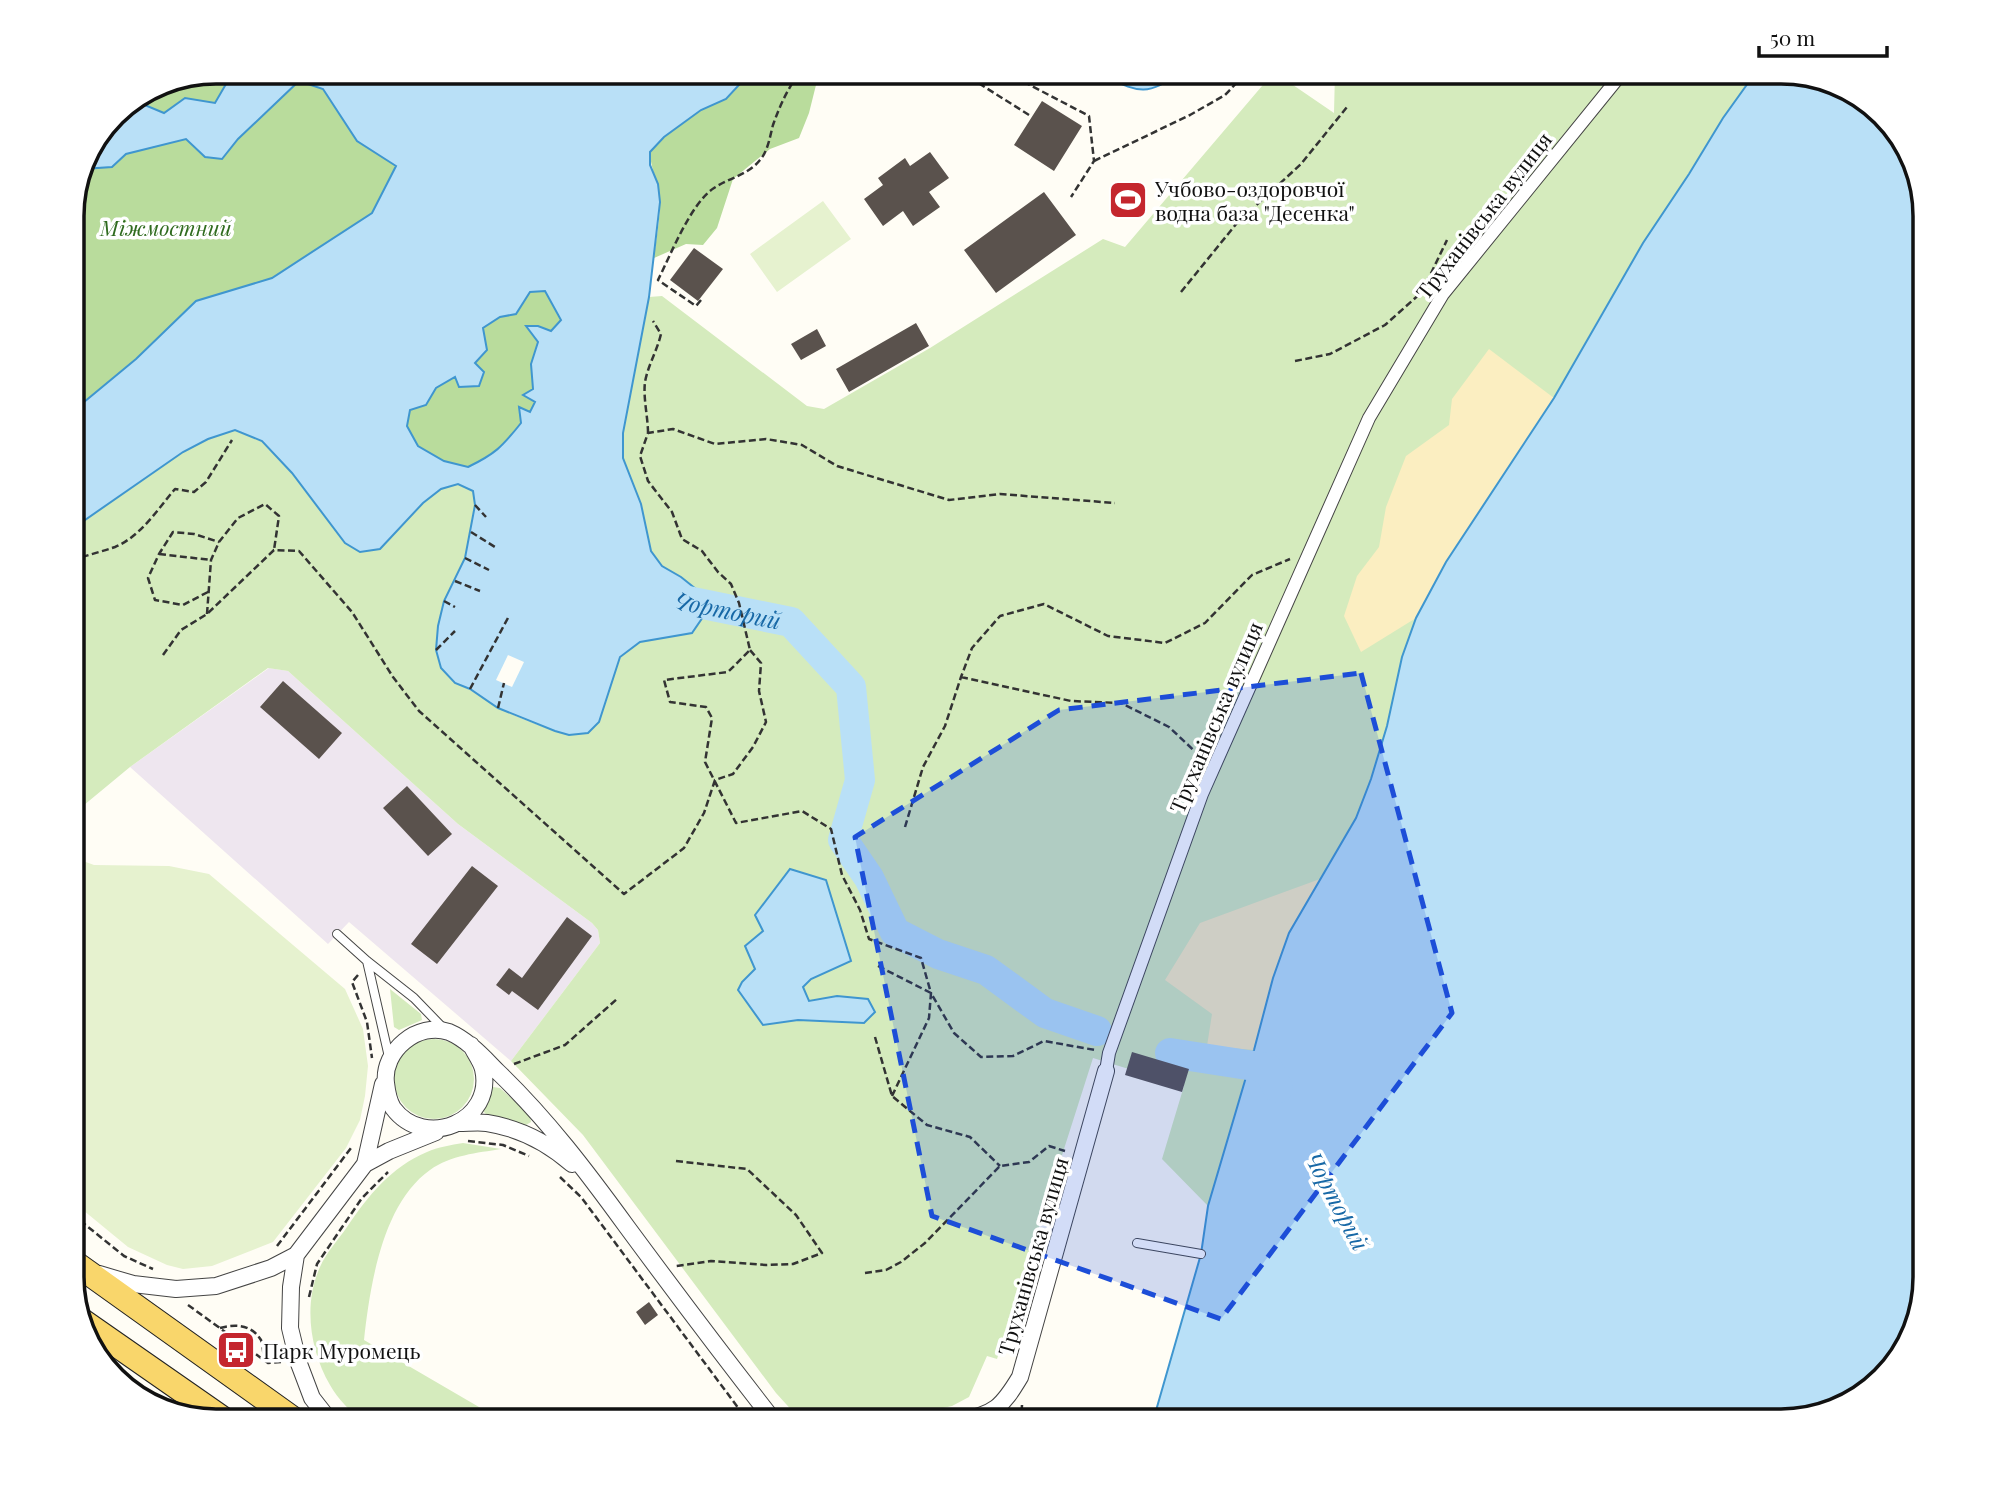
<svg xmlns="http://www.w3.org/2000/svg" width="1997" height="1493" font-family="'Playfair Display',serif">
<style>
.industrial{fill:#eee6ef}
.green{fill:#d5ebbd}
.forest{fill:#b9dc9c}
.sand{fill:#fbeec1}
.pitch{fill:#e6f2cf}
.water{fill:#b9e0f7;stroke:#3f96cf;stroke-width:2;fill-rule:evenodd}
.pier{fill:#fffdf5}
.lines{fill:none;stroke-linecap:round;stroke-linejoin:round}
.river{stroke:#b9e0f7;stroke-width:30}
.building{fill:#5a524d}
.service-casing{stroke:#444;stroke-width:10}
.pedestrian-casing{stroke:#444;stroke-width:14}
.minor-casing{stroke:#444;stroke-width:18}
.primary-casing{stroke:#222;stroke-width:26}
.path{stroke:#333;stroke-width:2.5;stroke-dasharray:7 3.5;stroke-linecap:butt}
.service{stroke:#fff;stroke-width:8}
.pedestrian{stroke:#fff;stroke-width:12}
.minor{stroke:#fff;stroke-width:16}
.primary{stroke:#f9d66b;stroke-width:24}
.marked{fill:#1d4ed8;fill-opacity:0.2;stroke:#1d4ed8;stroke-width:5;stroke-dasharray:14 9;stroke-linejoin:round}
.labels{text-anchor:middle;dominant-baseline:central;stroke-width:7;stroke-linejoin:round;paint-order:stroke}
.poi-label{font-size:21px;fill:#111;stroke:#fff;text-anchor:start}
.street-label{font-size:21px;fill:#111;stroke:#fff}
.park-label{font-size:21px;font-style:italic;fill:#2f6b1f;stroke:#fff}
.water-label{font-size:23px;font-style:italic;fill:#1768a6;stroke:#fff}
.rim{fill:none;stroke:#111;stroke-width:3.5}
</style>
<rect width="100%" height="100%" fill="#fffdf5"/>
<path class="industrial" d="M269,668L288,671L458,824L592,923L598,930L600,943L511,1061L349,922L328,944L130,767Z"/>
<path class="green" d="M1274,72L1334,113L1335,72H1756L1723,118L1599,318L1554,398L1492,492L1416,618L1402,658L1387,726L1371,779L1356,818L1320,879L1273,978L1254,1050L1208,1206L1162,1159L1184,1086L1093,1058L997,1359L987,1356L969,1397L952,1406L884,1421H811L796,1415L776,1393L583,1135L511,1061L600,943L598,930L592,923L458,824L288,671L268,668L130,767L72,815V529L183,452L208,439L235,430L262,441L292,473L345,543L380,549L423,503L441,489L458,484L473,491L475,505L472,517L469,542L461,569L455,683C473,690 482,699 498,707C519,719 546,728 569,735L606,702L620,657L640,642L665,637L701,593L681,577L662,566L651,551L641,504L623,458V433L649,297L662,296L807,406L824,409L930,348L1103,239L1125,247Z
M390,989L421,1014L422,1020L399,1030L394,1027Z
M394 1079a40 40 0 1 1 80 0a40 40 0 1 1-80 0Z
M493,1087L500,1088L530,1115L531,1122L526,1125L488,1116L483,1111Z
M463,1143L501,1149C477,1153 451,1155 430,1170C382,1204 370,1286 364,1340L503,1421H362C350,1411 338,1399 330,1385C310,1351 303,1304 320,1267C326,1253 338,1240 347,1227C368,1196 391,1167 427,1152C438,1147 451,1145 463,1143Z"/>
<path class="forest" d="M216,72H233L215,103L185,98L164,113L133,100L161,83Z
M751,72H817L818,77L809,113L799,138L770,149L733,179L717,228L703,245L686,244L654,258C656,240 660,220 660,201C660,184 650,169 650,152L664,137L701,110L726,99Z
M299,81L323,89L357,141L397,165L372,213L272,278L196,301L136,359L72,412V207L82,169L112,167L126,154L186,139L205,157L222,159L238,139Z
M545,290L561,320L551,331L538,326V341L531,364L535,402L530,412L519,407L521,423C502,447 495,454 467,467L444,461L418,446L406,426L410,410L426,405L436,388L455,376L459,387L474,363L487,350L483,328L500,317L516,314L530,292Z"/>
<path class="sand" d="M1489,349L1554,398L1446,562L1416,618L1361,652L1344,616L1357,576L1379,547L1386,507L1406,456L1449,425L1452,399Z
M1320,879L1289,933L1273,978L1254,1050L1207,1046L1212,1014L1165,980L1200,923Z"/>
<path class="pitch" d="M823,201L851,239L777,292L750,254Z
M72,857L94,865L169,866L209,874L345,989L363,1029L368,1066L365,1096L360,1120L346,1148L273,1242L212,1266L183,1269L167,1265L128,1247L72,1201Z"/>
<path class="water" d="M233,72H751L726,99L701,110L664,137L650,152V165L658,184L660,202L649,297L623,433V458L641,504L651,551L662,566L681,577L701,593L705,614L692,633L640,642L620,657L599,722L588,733L569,735L555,731L498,708L470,689L455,683L441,668L436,650L438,626L444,601L465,558L475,505L473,491L458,484L441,489L423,503L380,549L360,552L345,543L292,473L262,441L235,430L208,439L183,452L72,529V412L136,359L196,301L272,278L372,213L396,166L357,141L323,89L299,81L238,139L222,159L205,157L186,139L126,154L112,167L82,169C87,161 96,155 100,146C111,123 109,115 133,100L164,113L185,98L215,103ZM545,291L561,320L551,331L538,326H526L538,342L531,364L533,389L523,395L535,402L530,412L519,407L521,423C502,447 495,454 468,467L444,461L418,446L407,426L410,410L426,405L436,388L455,377L459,387L479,386L484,372L475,363L487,350L483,328L500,317L516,314L530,292Z
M1095,72H1181C1143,101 1134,89 1095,72Z
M1756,72H1781L1869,102L1910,152L1925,216V1277L1895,1365L1844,1406L1780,1421H1153L1201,1254L1208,1206L1254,1050L1273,978L1289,933L1356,818L1371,779L1387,726L1402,657L1416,618L1446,562L1554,398L1643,243L1689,174L1723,118Z
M790,869L826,880L851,961L811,979L803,987L809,1001L837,996L868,999L875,1012L864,1023L798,1020L763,1025L738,990L742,982L755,969L745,946L763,931L755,915Z"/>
<path class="pier" d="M508,655L524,662L512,687L496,680Z"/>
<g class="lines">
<g class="river">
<path id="s1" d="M667,590L683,600L791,622L851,687L860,780L843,840L869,878L895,932L938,954L986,970L1045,1013L1097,1031"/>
<path d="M1170,1053L1267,1068L1278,1088"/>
</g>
</g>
<path class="building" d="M1042,101L1082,126L1054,171L1014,145Z
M930,152L949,178L929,192L940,207L913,226L903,211L883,226L864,199L883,185L878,178L905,158L910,166Z
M1128,184L1144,194L1131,215L1115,206Z
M1044,192L1076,235L996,293L964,250Z
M694,248L723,269L698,301L670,280Z
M916,323L929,346L849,392L836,369Z
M817,329L826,346L801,360L791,344Z
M283,681L342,733L319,759L260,707Z
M407,786L452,834L428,856L383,808Z
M472,866L498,886L437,964L411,944Z
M567,917L592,936L538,1010L512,991L509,995L496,985L509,968L522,978Z
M1132,1052L1189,1069L1182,1092L1125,1075Z
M649,1302L658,1315L645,1325L636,1312Z"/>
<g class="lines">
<g class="service-casing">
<path id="service" d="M337,934L367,961L414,998L445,1030
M367,961L389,1057
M1137,1243L1201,1254"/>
</g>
<g class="pedestrian-casing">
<path id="pedestrian" d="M1106,1071L1109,1053L1202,794L1369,418L1443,294L1623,72"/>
</g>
<g class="minor-casing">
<path id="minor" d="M471,1045C474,1052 481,1061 483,1069C495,1121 425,1151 393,1108C388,1100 387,1092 386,1083C382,1051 418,1021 449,1032C456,1035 465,1041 471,1046C481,1054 489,1063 498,1072C547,1119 587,1172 627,1227C675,1292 724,1357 774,1421
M459,1123C468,1123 479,1122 487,1123C519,1128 548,1143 572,1164
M365,1164L389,1151L436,1132
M296,1255L291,1287L290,1328L298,1361L312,1398L330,1421
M99,1274L133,1284L176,1289L216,1286L271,1268L296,1255L365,1164L383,1084
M960,1421C995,1414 1002,1407 1020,1377L1106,1071"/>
</g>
<g class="primary-casing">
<path id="primary" d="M72,1261L296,1421
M81,1320L226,1421"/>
</g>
<path class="path" d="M961,72L1029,115
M1005,72L1089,116L1094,161L1071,197
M1094,161L1190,115L1225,95L1247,72
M1181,292L1237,223L1301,164L1347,107
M701,300L696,306L658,280C671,254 691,203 714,188C729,178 748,175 760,160C768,151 770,136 773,125C780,105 788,88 800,72
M1295,361L1330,354L1385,325L1422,292L1447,240
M648,433C648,417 643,398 645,382C648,365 657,351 661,334L653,321
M475,505L486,517
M471,532L495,547
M159,554L211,560
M465,558L489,570
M72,561C86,555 101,552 115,547C141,536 157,510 175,489L194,492L206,482L232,440
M455,581L480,591
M208,592L183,605L155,600L148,578L159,554L173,532L194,534L219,542
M444,601L455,607
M207,614L211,560L219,542L238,518L265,504L279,516L274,550
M436,650L455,631
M163,655L181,630L207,614L274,550L299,551L352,612L393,677L419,711L624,894L684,848L704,813L715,780L733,774L753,747L766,722L759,691L761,663L750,650
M961,677L1071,701L1121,703L1169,727L1203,759
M470,689L509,616
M498,708L504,683
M905,827L923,767L945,726L961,677L972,648L1000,616L1044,604L1108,636L1165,643L1205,623L1252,575L1290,559
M72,852L81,842
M72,917L83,929
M878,966L931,993L954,1033L981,1057L1013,1056L1044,1041L1095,1050
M358,975L352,982L367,1022L372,1058
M875,1037L892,1096L927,1125L970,1137L1000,1166
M514,1064L565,1045L617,999
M892,1096L929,1018L931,993L921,958L869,939L860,910L842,875L831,829L802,811L736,823L705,762L712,718L706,707L670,702L664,680L728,672L750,650L739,603L731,584L718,572L702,551L682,539L672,512L648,481L640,456L648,433L673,429L715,444L766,439L802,445L837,466L949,500L1000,494L1115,503
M468,1141L503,1145L529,1156
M676,1161L747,1169L796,1215L822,1253L793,1264L766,1265L711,1261L676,1266
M560,1177L581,1197L748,1421
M72,1214L124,1256L153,1269
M277,1246L351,1148
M865,1273L886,1270L901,1262L925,1243L1000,1166L1029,1162L1049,1146L1065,1151
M309,1297L317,1264L362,1198L388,1172
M188,1305L268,1363L281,1362
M220,1328C235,1324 251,1324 261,1340C263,1345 263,1353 264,1358
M789,1413L794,1419L800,1421
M345,1414L354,1421
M911,1421L945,1415
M1021,1421L1022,1405"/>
<use href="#service" class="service"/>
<use href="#pedestrian" class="pedestrian"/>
<use href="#minor" class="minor"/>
<use href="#primary" class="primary"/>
</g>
<path class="marked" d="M1361,673L1452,1013L1221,1319L932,1216L855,837L1059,710Z"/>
<defs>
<g id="stadium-square" transform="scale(2.0125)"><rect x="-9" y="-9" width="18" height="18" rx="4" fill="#c4262e" stroke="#fff"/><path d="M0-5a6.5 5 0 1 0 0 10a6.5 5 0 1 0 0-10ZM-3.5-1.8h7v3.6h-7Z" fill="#fff"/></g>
<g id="bus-square" transform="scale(2.0125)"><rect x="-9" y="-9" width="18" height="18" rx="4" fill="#c4262e" stroke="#fff"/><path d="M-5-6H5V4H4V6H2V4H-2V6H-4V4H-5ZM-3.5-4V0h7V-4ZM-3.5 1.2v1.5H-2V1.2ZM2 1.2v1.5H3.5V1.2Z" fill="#fff"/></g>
</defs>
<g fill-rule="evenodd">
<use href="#stadium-square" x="1128" y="200"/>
<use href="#bus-square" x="236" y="1350"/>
</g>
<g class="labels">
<g class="poi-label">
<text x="1155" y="188">Учбово-оздоровчої<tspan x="1155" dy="24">водна база "Десенка"</tspan></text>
<text x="263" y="1350">Парк Муромець</text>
</g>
<g class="street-label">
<text transform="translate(1483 215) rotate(-52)">Труханівська вулиця</text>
<text transform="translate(1215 717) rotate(-67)">Труханівська вулиця</text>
<text transform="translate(1032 1256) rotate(-74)">Труханівська вулиця</text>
</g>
<g class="park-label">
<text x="166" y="227">Міжмостний</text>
</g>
<g class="water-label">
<text stroke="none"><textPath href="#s1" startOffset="65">Чорторий</textPath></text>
<text transform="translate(1338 1201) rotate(62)">Чорторий</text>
</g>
</g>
<path d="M0 0H1997V1493H0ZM216 84H1781A132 132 0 0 1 1913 216V1277A132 132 0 0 1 1781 1409H216A132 132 0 0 1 84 1277V216A132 132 0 0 1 216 84Z" fill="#fff" fill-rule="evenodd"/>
<path class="rim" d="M216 84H1781A132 132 0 0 1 1913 216V1277A132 132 0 0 1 1781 1409H216A132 132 0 0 1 84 1277V216A132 132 0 0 1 216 84Z"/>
<path d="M1759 46v10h128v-10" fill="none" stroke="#111111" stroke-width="3.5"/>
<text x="1770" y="46" font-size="21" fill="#111111" stroke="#ffffff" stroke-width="5" paint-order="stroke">50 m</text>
</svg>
